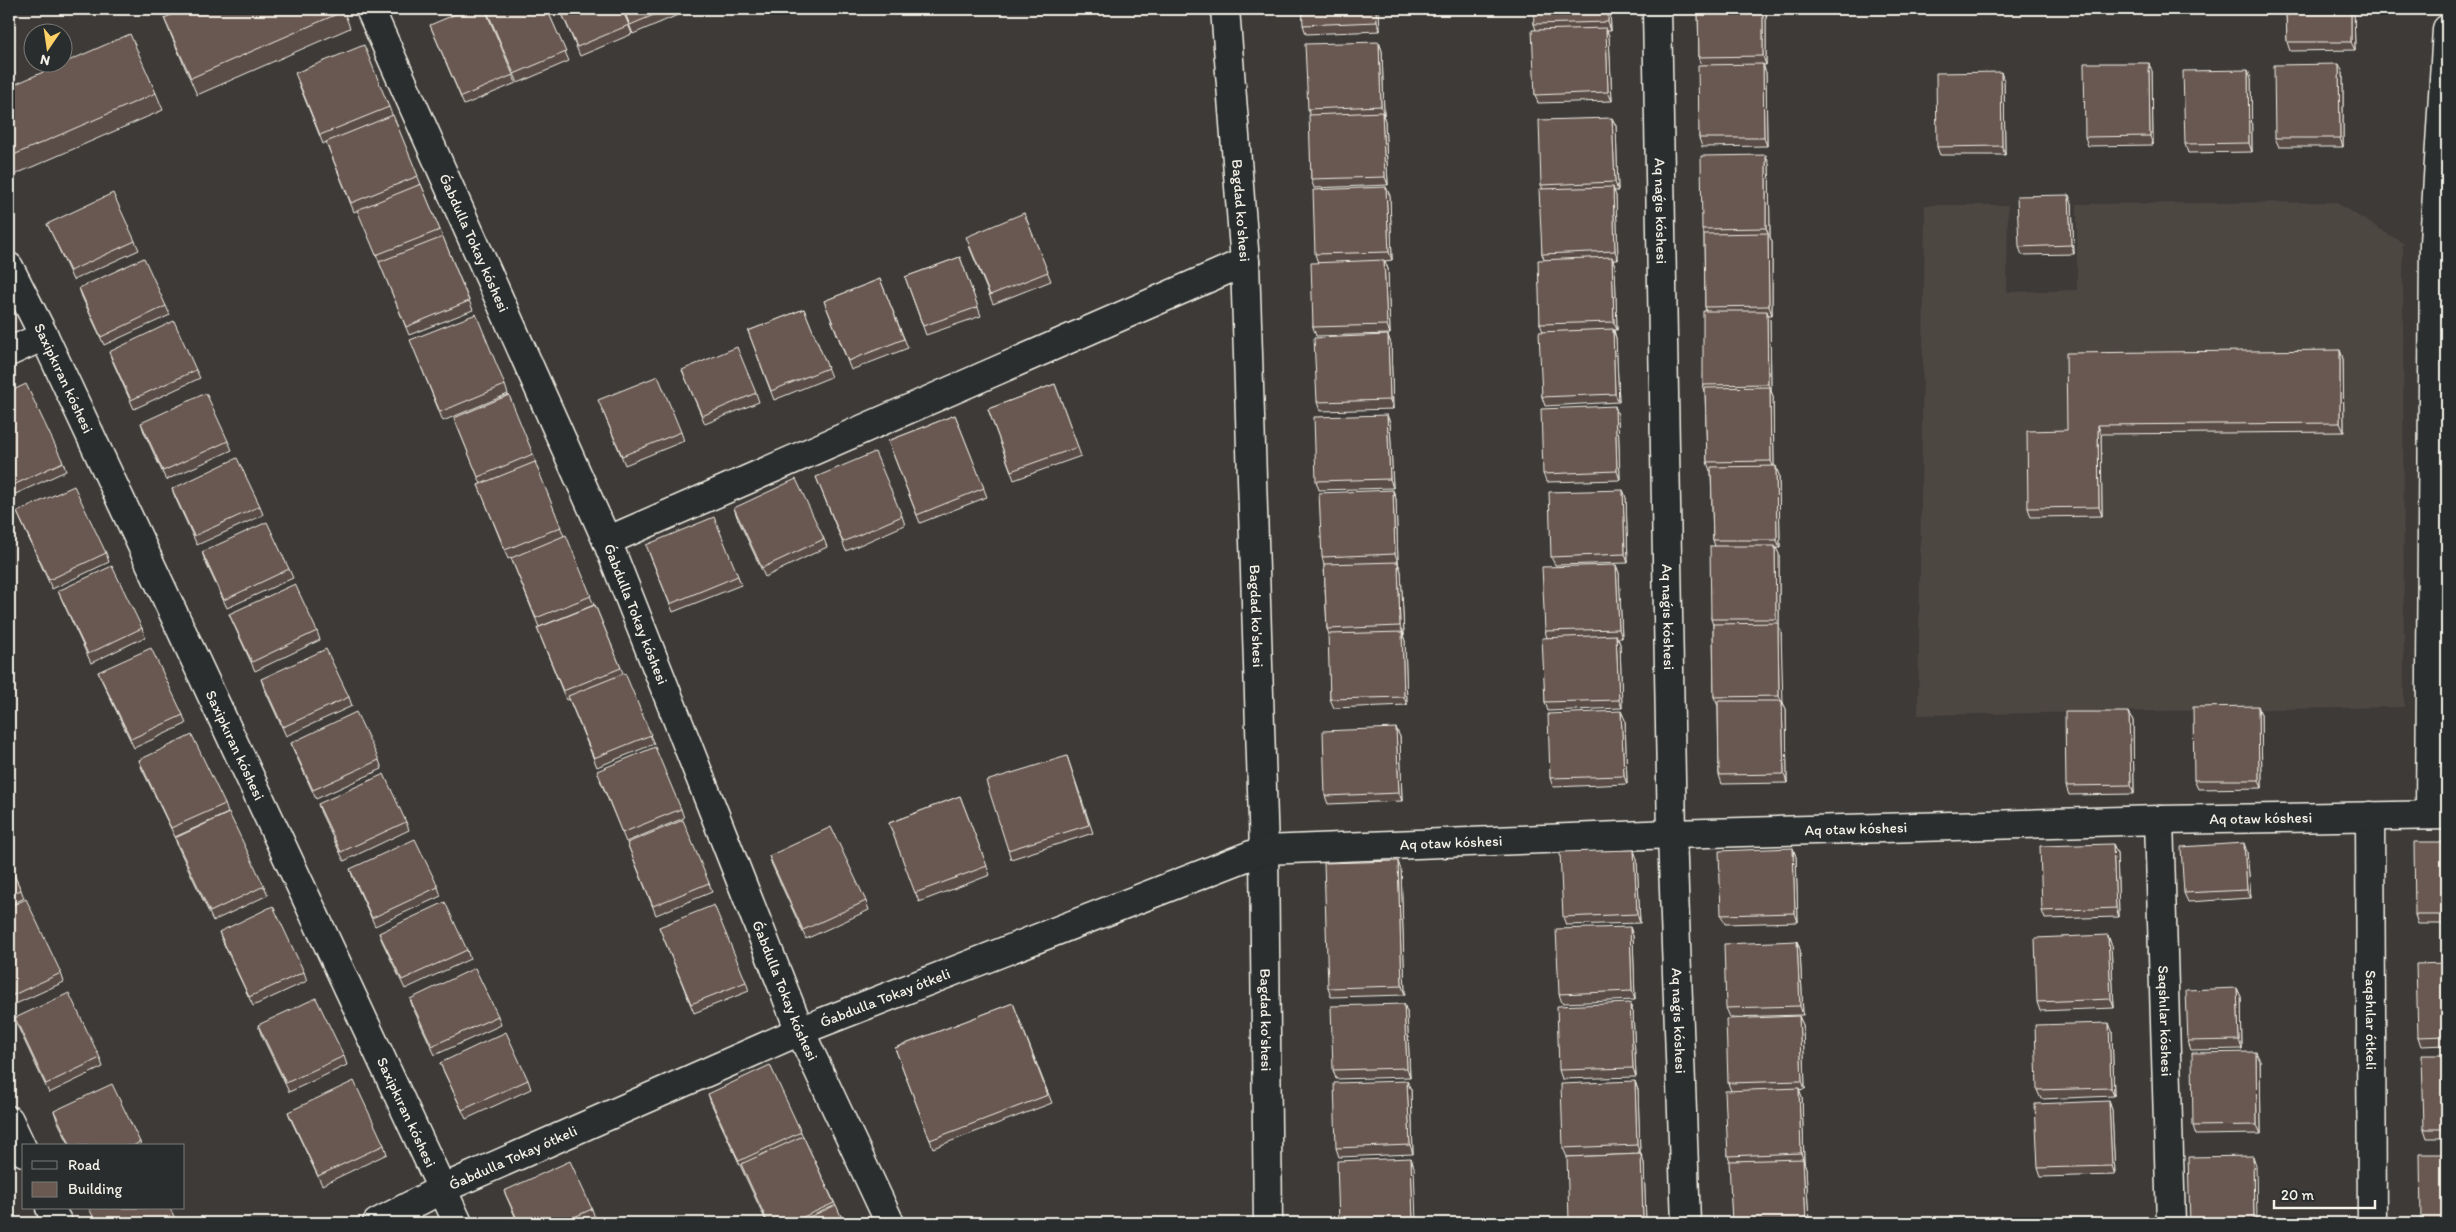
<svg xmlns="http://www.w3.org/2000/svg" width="2456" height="1232" font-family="Itim,sans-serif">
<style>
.built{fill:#4d4643}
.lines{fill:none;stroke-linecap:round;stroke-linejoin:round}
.minor-casing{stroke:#f4f1e8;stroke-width:31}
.minor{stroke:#2a2d2e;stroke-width:28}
.wall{fill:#5a4d46;stroke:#f4f1e8}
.shaded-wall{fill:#4a3e39;stroke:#f4f1e8}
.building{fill:#695951;stroke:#f4f1e8}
.labels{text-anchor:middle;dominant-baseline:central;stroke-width:4;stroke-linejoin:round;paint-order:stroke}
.street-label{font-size:15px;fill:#f4f1e8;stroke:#2a2d2e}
</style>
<rect width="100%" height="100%" fill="#3d3a38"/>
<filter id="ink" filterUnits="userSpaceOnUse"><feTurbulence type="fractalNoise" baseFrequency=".02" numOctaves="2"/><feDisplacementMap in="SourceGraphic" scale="10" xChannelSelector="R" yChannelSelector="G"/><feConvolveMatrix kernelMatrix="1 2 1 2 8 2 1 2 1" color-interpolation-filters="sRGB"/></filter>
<g filter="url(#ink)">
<path class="built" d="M2335,202L2403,243L2404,707L1918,715L1925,205H2008L2007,292L2077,290V204Z"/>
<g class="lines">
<g class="minor-casing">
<g id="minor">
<path id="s1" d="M370,9L607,541L800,1031L890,1223"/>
<path id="s2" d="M1225,9L1245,262L1264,850L1268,1223"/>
<path id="s3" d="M1657,9L1672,834L1686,1223"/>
<path id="s4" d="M9,267L44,336L458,1223"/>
<path d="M9,352L44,336"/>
<path d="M607,541L1245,262"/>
<path d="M2430,815L2434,243L2447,29"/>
<path id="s5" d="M2370,816L2372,1223"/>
<path id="s6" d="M2159,820L2171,1223"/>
<path d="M9,1120L24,1152"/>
<path d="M50,1208L58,1223"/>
<path id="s7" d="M377,1223L442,1189L800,1031L1264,850L1672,834L2159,820L2447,815"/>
</g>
</g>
<use href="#minor" class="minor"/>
</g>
<path class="wall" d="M343,9L350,28L197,95L171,35L164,18Z
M486,9H547L569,61L518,83Z
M560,9H622L632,34L580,56Z
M623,9H684L685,12L633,34Z
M1379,9L1380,31L1306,34L1303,25Z
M1534,9H1610L1611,31H1607L1609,36L1612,101L1538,103L1535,95L1536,30L1534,24Z
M1698,9H1766V65H1763L1766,73L1767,146L1702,147L1699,138L1702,65L1699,57Z
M2286,9H2354L2355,50L2290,51L2287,42Z
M430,25L513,75L516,83L464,105Z
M1379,42L1382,51L1384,115H1383L1385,121L1388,185L1314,188L1311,179L1310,115L1308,109Z
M2152,71L2153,145L2088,146L2085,137Z
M2343,73V147H2279L2275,138Z
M2251,78L2252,152L2188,153L2185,144Z
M2004,81L2005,155H1940L1937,147Z
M298,82L389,107L473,310L409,335L358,210L354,212L326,142L323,144Z
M9,87L156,93L163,110L9,177Z
M1612,118L1616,126L1618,191H1614L1616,196L1618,260H1613L1615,266L1617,330H1614L1616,338L1619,402L1545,406L1542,397L1543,332L1540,324L1544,259L1542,254L1543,189L1541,185Z
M1769,164L1770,237L1772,242V315H1768L1770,320L1771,391L1773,396L1774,466L1779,475L1780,548H1776L1779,554V627L1781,631L1782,701L1786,709L1787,783L1722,784L1719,775L1718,706L1714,697L1713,625L1711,619L1715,546L1713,540L1711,471H1710L1707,462L1705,391L1703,385L1706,311L1705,307L1704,234L1702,229Z
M1386,187L1390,196L1392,260L1385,261L1388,269L1390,334L1316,336L1313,327L1318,263L1315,254Z
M2072,204L2074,254L2022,255L2019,247Z
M1024,213L1051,281L993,304L969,246Z
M47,224L135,241L139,250L73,280L51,232Z
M960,257L981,316L926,335L905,277Z
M880,279L908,348L851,370L824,301Z
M79,288L166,306L170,315L104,345L82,297Z
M804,309L831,377L774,400L748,331Z
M1388,335L1391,344L1393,409L1320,411L1317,402Z
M414,349L505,385L508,394L443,421Z
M2340,350L2343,359L2344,432L2101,434L2102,516L2031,517L2028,508L2067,430Z
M109,352L196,370L200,378L134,409L112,360Z
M682,370L756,393L759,402L705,424Z
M1055,384L1081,456L1014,480L988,409Z
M9,392L63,462L66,471L11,496L9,491Z
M1615,406L1618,415L1620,480L1547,482L1543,474Z
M602,409L681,432L684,441L625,465Z
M955,415L987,497L920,523L888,441Z
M1387,415L1390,423L1393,488L1319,490L1316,481Z
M454,418L533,454L536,463H535L564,536L594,605L539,627L511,558L508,559L482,494L478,485L481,484Z
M141,423L228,441L232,450L166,480L144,432Z
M816,477L902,516L905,525L846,551Z
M172,489L260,506L263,515L197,545L175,497Z
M1393,490L1396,499L1398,563L1401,571L1404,635H1403L1405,641L1407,705L1334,708L1330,699L1329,634L1327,629L1324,565L1322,557Z
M1623,490L1626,498L1628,563L1555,565L1551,557Z
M734,508L824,539L827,547L765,577L737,517Z
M17,512L106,553L109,562L52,589L21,521Z
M202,552L289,569L293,578L227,608L205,561Z
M649,553L738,576L741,585L673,612Z
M1616,565L1619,573L1622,638H1618L1620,644L1622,708L1548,711L1545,702L1547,638L1545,631Z
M58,591L142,628L145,637L91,663L62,600Z
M595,605L623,673L654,744L597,767L569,699L566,700L537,628Z
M229,614L317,631L320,640L255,671L233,623Z
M98,672L183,715L186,724L134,748L102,681Z
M261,679L349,697L352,706L286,736L264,688Z
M2258,706L2261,715L2262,788L2198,789L2194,780Z
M1621,711L1625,720L1627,784L1553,787L1550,778Z
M2129,712L2133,721L2134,794L2069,795L2066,786Z
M1396,728L1400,737L1402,801L1328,804L1325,796Z
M291,743L379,760L382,769L316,799L294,751Z
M1067,756L1093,833L1011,859L1008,850Z
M139,760L225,804L228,813L175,837L142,769Z
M600,780L681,809L684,818L626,842Z
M960,796L990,875L919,902L889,823Z
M318,804L406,822L409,830L344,861L321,813Z
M175,838L264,886L268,895L213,921L178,847Z
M2447,842V924H2418L2415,915Z
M627,843L709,883L712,892L656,915Z
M2113,844L2117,853L2119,917L2045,919L2042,911Z
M1793,848L1796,857L1798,922L1725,924L1721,915Z
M2247,852L2251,898L2188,902L2184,893Z
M769,856L866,901L869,910L806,939L772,865Z
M1637,859L1640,923L1566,925L1563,917Z
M9,864L21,890L24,898L9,906Z
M350,869L438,887L441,896L375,926L353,878Z
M1401,870L1405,995L1331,997L1328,988Z
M9,907L61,973L64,982L9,1007Z
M659,927L746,982L749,991L694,1013Z
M1630,927L1633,936L1635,1000L1562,1003L1559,994Z
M219,932L304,972L307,981L253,1006L222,940Z
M379,933L467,950L470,959L405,989L382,941Z
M2108,935L2111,944L2114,1008L2040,1011L2037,1002Z
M1797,941L1800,950L1803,1015L1730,1017L1726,1008Z
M2447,963V1045L2421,1046L2418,1037Z
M2237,988L2241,997L2242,1049L2191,1050L2188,1041Z
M410,999L498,1016L501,1025L435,1055L413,1008Z
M1013,1003L1052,1103L933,1148L895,1048Z
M1404,1004L1407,1012L1410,1077L1336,1079L1333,1070Z
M1633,1012L1636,1077L1562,1079L1559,1070Z
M1799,1016L1803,1025L1805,1089L1799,1090L1802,1097L1804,1162L1806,1168L1809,1223H1732L1730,1161L1728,1156L1731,1091L1728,1083Z
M15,1018L100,1058L103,1067L49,1093L18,1027Z
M258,1025L344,1056L347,1065L289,1092L261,1034Z
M2112,1031L2114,1096L2041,1099L2037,1090Z
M2447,1055V1138H2427L2424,1129Z
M2260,1061L2261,1134L2196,1135L2193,1126Z
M440,1063L528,1080L531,1089L466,1119L444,1072Z
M1407,1081L1411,1090L1413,1154L1339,1157L1336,1148Z
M1635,1081L1638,1090L1640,1154L1567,1157L1563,1148Z
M708,1094L801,1132L844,1223H767L711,1103Z
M2109,1101L2112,1110L2115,1175L2041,1177L2038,1168Z
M54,1111L140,1142L141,1146H70L57,1120Z
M288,1112L384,1145L387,1154L322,1185L291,1120Z
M1641,1154L1644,1163L1646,1223H1570L1569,1221Z
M504,1191L592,1209L595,1218L583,1223H518Z
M9,1202L15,1217L9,1220Z"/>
<path class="shaded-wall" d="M1376,9H1379L1380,31L1377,22Z
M1608,9H1610L1611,31L1608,22Z
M1763,9H1766V65L1763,56Z
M2351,9H2354L2355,50L2351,42Z
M1606,28L1609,36L1612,101L1608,92Z
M1379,42L1382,51L1384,115L1381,106Z
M2149,63L2152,71L2153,145L2150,136Z
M1763,64L1766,73L1767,146L1764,138Z
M2339,64L2343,73V147L2340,138Z
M2248,70L2251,78L2252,152L2249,143Z
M2001,72L2004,81L2005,155L2002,146Z
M1382,112L1385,121L1388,185L1385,177Z
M1612,118L1616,126L1618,191L1615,182Z
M1766,155L1769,164L1770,237L1772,242V315L1769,306L1768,233L1766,228Z
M1386,187L1390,196L1392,260L1389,252Z
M1613,187L1616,196L1618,260L1615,251Z
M2069,195L2072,204L2074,254L2071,245Z
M1612,257L1615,266L1617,330L1614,322Z
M1384,260L1388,269L1390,334L1387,325Z
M1767,311L1770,320L1771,391L1773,396L1774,469L1771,461L1770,389L1768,384Z
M1613,329L1616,338L1619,402L1615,394Z
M1388,335L1391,344L1393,409L1390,400Z
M2340,350L2343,359L2344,432L2340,423Z
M1615,406L1618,415L1620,480L1617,471Z
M1387,415L1390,423L1393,488L1390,479Z
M2098,425L2101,434L2102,516L2099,507Z
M1776,466L1779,475L1780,548L1777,540Z
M1393,490L1396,499L1398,563L1401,571L1404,635L1400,626L1398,562L1395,554Z
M1623,490L1626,498L1628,563L1625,554Z
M1775,546L1779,554V627L1781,631L1783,705L1779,696L1778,623L1776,619Z
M1616,565L1619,573L1622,638L1619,629Z
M1402,632L1405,641L1407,705L1404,697Z
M1616,635L1620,644L1622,708L1619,700Z
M1782,701L1786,709L1787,783L1784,774Z
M2258,706L2261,715L2262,788L2259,780Z
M1621,711L1625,720L1627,784L1624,776Z
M2129,712L2133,721L2134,794L2131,785Z
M1396,728L1400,737L1402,801L1399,793Z
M2244,843L2247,852L2251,898L2247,890Z
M2113,844L2117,853L2119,917L2116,908Z
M1793,848L1796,857L1798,922L1795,913Z
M1634,850L1637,859L1640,923L1637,914Z
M1398,861L1401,870L1405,995L1402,986Z
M1630,927L1633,936L1635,1000L1632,991Z
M2108,935L2111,944L2114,1008L2111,999Z
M1797,941L1800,950L1803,1015L1800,1006Z
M2237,988L2241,997L2242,1049L2239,1040Z
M1630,1003L1633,1012L1636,1077L1633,1068Z
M1404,1004L1407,1012L1410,1077L1407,1068Z
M1799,1016L1803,1025L1805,1089L1802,1081Z
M2109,1023L2112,1031L2114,1096L2111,1088Z
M2256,1052L2260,1061L2261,1134L2257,1125Z
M1407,1081L1411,1090L1413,1154L1410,1145Z
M1635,1081L1638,1090L1640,1154L1637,1145Z
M1799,1088L1802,1097L1804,1162L1801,1153Z
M2109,1101L2112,1110L2115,1175L2112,1166Z
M1641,1154L1644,1163L1646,1223H1645L1643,1219Z
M2253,1156L2256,1165L2257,1223H2254Z
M1411,1158L1414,1167L1416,1223H1413Z
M1803,1159L1806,1168L1809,1223H1806Z"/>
<path class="building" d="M186,9H343L344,11L191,78L164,18Z
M468,9H485L513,75L461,97L430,25Z
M486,9H547L566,52L514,74Z
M560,9H622L629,25L577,47Z
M623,9H668L630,25Z
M1302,9H1376L1377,22L1303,25Z
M1534,9H1608V22L1534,24Z
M1698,9H1763V56L1699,57Z
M2286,9H2351V42H2287Z
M1606,28L1608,92L1535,95L1532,30Z
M130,34L156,93L9,157V87Z
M1379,42L1381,106L1308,109L1305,44Z
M364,45L389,107L320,135L295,73Z
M2084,63H2149L2150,136L2085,137Z
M1763,64L1764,138H1699L1698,65Z
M2339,64L2340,138H2275L2274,65Z
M2248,70L2249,143L2185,144L2183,71Z
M2001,72L2002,146L1937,147L1936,73Z
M1382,112L1385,177L1311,179L1309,115Z
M393,115L418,176L351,203L326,142Z
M1612,118L1615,182L1541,185L1539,120Z
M1766,155V228L1702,229L1701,156Z
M421,184L440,230L376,255L357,210Z
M1386,187L1389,252L1315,254L1313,190Z
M1613,187L1615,251L1542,254L1539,189Z
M113,193L135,241L70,271L47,224Z
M2069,195L2071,245L2019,247L2017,196Z
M1024,213L1048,272L990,295L966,237Z
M1768,233L1769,306L1705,307L1704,234Z
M443,237L469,301L406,327L379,262Z
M960,257L978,307L923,326L905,277Z
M1612,257L1614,322L1540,324L1538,260Z
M144,258L166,306L101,337L79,288Z
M1384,260L1387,325L1313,327L1311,263Z
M880,279L904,339L848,361L824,301Z
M804,309L828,368L771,391L748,331Z
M1703,311H1767L1768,384L1703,385Z
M476,314L505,385L440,412L410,340Z
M174,321L196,370L131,400L109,352Z
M1613,329L1615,394L1542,397L1539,332Z
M1388,335L1390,400L1317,402L1314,338Z
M737,347L756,393L702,416L682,370Z
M2340,350V423L2098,425L2099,507L2028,508L2027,431L2067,430L2066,353Z
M658,376L681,432L622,456L598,400Z
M26,384L63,462L9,487V392Z
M1055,384L1078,447L1011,471L988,409Z
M1770,387L1771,461L1707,462L1705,388Z
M206,393L228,441L163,471L141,423Z
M509,395L533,454L478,477L454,418Z
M1615,406L1617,471L1543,474L1541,409Z
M955,415L984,488L917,515L888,441Z
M1387,415L1390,479L1316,481L1314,417Z
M875,452L902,516L843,542L816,477Z
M237,458L260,506L194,536L172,489Z
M535,462L561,527L505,550L478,485Z
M1776,466L1777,540H1713L1711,467Z
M796,479L824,539L762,568L734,508Z
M74,486L106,553L49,580L17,512Z
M1393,490L1395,554L1322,557L1319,493Z
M1623,490L1625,554L1551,557L1549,492Z
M714,517L738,576L670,604L646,545Z
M267,522L289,569L224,600L202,552Z
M566,535L591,596L536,618L511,558Z
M1710,546H1775L1776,619H1711Z
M1398,562L1400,626L1327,629L1324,564Z
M1616,565L1619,629L1545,631L1542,567Z
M112,566L142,628L88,654L58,591Z
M295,584L317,631L252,662L229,614Z
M595,605L621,668L563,691L537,628Z
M1778,623L1779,696L1714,697L1713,624Z
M1402,632L1404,697L1330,699L1328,634Z
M1616,635L1619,700L1545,702L1542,638Z
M151,648L183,715L131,739L98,672Z
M326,649L349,697L283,727L261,679Z
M625,673L651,735L594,758L568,696Z
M1718,701H1782L1784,774L1719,775Z
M2258,706L2259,780H2194L2193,707Z
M1621,711L1624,776L1550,778L1548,714Z
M356,712L379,760L313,790L291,743Z
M2065,712H2129L2131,785L2066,786Z
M1396,728L1399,793L1325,796L1323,731Z
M192,735L225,804L171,828L139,760Z
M655,747L681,809L622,833L597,771Z
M1067,756L1089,825L1008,850L986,781Z
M384,774L406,822L341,852L318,804Z
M960,796L987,866L915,893L889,823Z
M229,813L264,886L210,912L175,838Z
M683,820L709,883L653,906L627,843Z
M831,827L866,901L803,930L769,856Z
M415,839L438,887L372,918L350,869Z
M2414,842H2447V915H2415Z
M2244,843L2247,890L2184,893L2181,847Z
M2113,844L2116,908L2042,911L2040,846Z
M1793,848L1795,913L1721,915L1719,851Z
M1634,850L1637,914L1563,917L1560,852Z
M1398,861L1402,986L1328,988L1324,863Z
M9,864L21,890L9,895Z
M26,899L61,973L9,997V907Z
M445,902L467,950L402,980L379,933Z
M714,905L746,982L691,1004L659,927Z
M273,906L304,972L249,997L219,932Z
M1630,927L1632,991L1559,994L1556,929Z
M2108,935L2111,999L2037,1002L2035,938Z
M1797,941L1800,1006L1726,1008L1724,944Z
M2447,963V1036L2418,1037L2416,964Z
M475,968L498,1016L432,1046L410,999Z
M2237,988L2239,1040L2188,1041L2186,990Z
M69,993L100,1058L46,1084L15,1018Z
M316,998L344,1056L286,1083L258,1025Z
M1013,1003L1048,1095L930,1140L895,1048Z
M1630,1003L1633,1068L1559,1070L1557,1006Z
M1404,1004L1407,1068L1333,1070L1331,1006Z
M1799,1016L1802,1081L1728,1083L1726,1019Z
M2109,1023L2111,1088L2037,1090L2035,1025Z
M506,1032L528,1080L462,1110L440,1063Z
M2256,1052L2257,1125L2193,1126L2192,1053Z
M2422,1055H2447V1129H2424Z
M770,1065L801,1132L739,1161L708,1094Z
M354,1081L384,1145L318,1176L288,1112Z
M1407,1081L1410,1145L1336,1148L1334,1083Z
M1635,1081L1637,1145L1563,1148L1561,1084Z
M112,1084L140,1142L133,1146H71L54,1111Z
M1799,1088L1801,1153L1728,1156L1725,1091Z
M2109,1101L2112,1166L2038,1168L2035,1104Z
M803,1136L834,1203L790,1223H768L741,1164Z
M1641,1154L1643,1219L1569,1221L1567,1157Z
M2420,1154H2447V1223H2421Z
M2253,1156L2254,1223H2190L2188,1157Z
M1411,1158L1413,1223H1339L1337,1161Z
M1803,1159L1806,1223H1732L1729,1161Z
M570,1161L592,1209L561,1223H519L504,1191Z
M9,1202L12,1208L9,1210Z
M836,1205L844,1223H796Z
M89,1208H170L177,1223H96Z
M1021,1219L1023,1223H1010Z"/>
</g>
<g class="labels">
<g class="street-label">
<text stroke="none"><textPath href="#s2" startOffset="202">Bagdad ko'shesi</textPath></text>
<text stroke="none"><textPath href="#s3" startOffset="202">Aq naǵıs kóshesi</textPath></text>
<text stroke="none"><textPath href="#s1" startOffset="256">Ǵabdulla Tokay kóshesi</textPath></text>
<text stroke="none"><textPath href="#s4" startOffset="124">Saxipkıran kóshesi</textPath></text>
<text stroke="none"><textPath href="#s1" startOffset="661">Ǵabdulla Tokay kóshesi</textPath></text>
<text stroke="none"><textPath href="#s2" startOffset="608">Bagdad ko'shesi</textPath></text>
<text stroke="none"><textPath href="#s3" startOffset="608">Aq naǵıs kóshesi</textPath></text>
<text stroke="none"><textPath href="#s4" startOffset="529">Saxipkıran kóshesi</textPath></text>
<text stroke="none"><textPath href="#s7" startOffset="1960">Aq otaw kóshesi</textPath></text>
<text stroke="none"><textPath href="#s7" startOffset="1555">Aq otaw kóshesi</textPath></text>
<text stroke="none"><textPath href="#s7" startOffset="1150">Aq otaw kóshesi</textPath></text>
<text stroke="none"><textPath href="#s1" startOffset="1066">Ǵabdulla Tokay kóshesi</textPath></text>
<text stroke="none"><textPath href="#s7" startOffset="556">Ǵabdulla Tokay ótkeli</textPath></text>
<text stroke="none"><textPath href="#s5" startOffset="204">Saqshılar ótkeli</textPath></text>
<text stroke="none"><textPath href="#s2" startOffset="1012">Bagdad ko'shesi</textPath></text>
<text stroke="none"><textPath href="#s3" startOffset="1012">Aq naǵıs kóshesi</textPath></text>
<text stroke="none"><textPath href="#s6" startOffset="201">Saqshılar kóshesi</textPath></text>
<text stroke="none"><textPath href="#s4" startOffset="934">Saxipkıran kóshesi</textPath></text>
<text stroke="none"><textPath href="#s7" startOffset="151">Ǵabdulla Tokay ótkeli</textPath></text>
</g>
</g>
<rect width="2456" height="1232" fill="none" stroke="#2a2d2e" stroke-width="30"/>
<rect x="15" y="15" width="2426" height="1202" fill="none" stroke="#f4f1e8" stroke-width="2" filter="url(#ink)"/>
<rect x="22" y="1144" width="162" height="65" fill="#2a2d2e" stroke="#7b7b78"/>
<rect x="32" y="1161" width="25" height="8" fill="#2a2d2e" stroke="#7b7b78"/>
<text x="68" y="1170" font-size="15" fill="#f4f1e8">Road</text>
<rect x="32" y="1182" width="25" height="15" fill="#695951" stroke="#7b7b78"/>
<text x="68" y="1194" font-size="15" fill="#f4f1e8">Building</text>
<g transform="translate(48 48) rotate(193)"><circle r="24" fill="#2a2d2e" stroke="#7b7b78"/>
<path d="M0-4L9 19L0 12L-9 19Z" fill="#ffd166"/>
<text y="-8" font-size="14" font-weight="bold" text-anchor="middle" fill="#f4f1e8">N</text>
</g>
<path d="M2274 1200v8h101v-8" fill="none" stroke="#f4f1e8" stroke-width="2.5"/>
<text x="2281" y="1200" font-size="15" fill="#f4f1e8" stroke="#2a2d2e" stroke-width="4" paint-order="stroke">20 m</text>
</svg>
